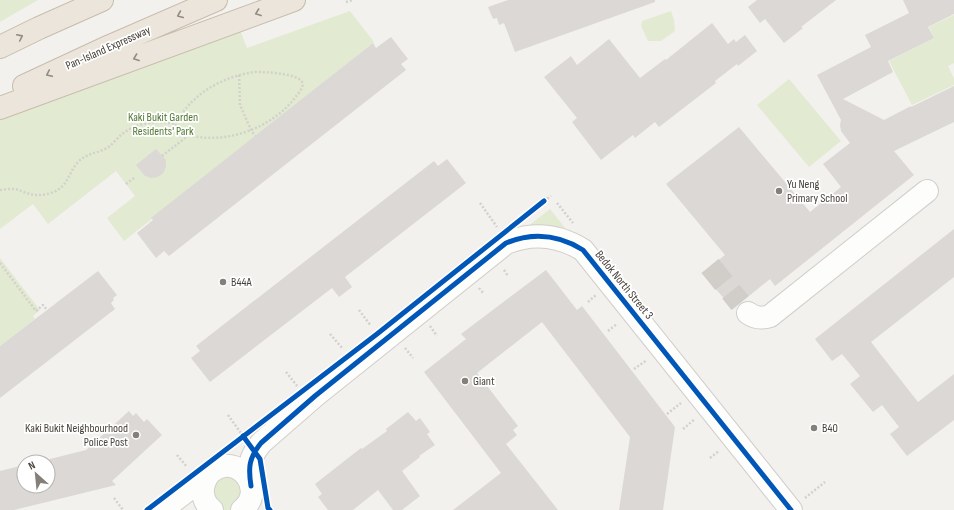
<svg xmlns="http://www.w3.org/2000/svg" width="954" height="510" font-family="'Sofia Sans Condensed',sans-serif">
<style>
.green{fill:#e2ead1}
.building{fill:#dbd8d5}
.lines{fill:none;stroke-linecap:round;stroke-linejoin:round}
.minor-tunnel{stroke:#d1ceca;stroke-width:22;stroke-dasharray:22 11;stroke-linecap:butt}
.minor-casing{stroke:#d1cfcc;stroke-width:24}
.highway-casing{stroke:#c8bcac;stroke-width:24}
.path{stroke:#d3d1cc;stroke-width:2.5;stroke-dasharray:2 2;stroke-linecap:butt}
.minor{stroke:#fdfdfc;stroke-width:22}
.highway{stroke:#ebe5dc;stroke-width:22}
.cycleway-casing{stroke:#fff;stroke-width:8}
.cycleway{stroke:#0057b8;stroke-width:5}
.oneway{stroke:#928b83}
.poi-dot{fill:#847f79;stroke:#fff;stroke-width:1.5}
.labels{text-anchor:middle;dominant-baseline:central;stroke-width:3.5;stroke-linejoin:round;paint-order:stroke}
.street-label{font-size:12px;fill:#49423a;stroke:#fff}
.park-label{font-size:12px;fill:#517731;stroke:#fff}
.poi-label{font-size:12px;fill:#49423a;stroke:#fff;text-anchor:start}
</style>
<rect width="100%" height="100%" fill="#f3f1ee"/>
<path class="green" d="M0,0H38L0,22Z
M350,11L374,42L124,241L107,218L135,196L116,171L48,224L33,204L0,229V112L238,25L247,48Z
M671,11L674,20L675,31L661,41H648L641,26L642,21Z
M954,15V63L948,66L954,79V85L912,105L889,61L934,38L929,27Z
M789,79L841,141L809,167L757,105Z
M550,209L582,249L508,242Z
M0,258L40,310L33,316L35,319L0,346Z
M242,471V510H212L204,483Z"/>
<path class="building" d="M508,0H655V2L515,52L504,23L499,25L497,18L493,19L488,7Z
M757,0H836L801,27L803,28L784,43L765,19L760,23L748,7Z
M903,0H954V14L928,27L934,38L888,61L893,72L843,99L884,120L911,106V107L954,86V122L894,151L914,175L775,286L770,279L733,309L702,273L725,255L666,184L739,127L810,212L841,187L823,164L850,143L841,131L840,125L841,120L817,75L871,47L865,35L909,13Z
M712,23L728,44L734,39L736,42L745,35L757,51L738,66L737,64L715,81L716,83L659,127L655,122L635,138L633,135L601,160L572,122L577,118L544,77L571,56L577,65L609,39L640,78L665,59L666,60Z
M391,37L408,59L401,64L406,70L169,256L164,251L156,258L137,233L153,220L151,218L373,43L376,48Z
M156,149L166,160V166L164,172L161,175L157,177L151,178L145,176L136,165Z
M447,159L466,183L345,277L352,287L339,297L332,288L210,382L191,358L200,351L196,346L434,161L438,166Z
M954,229V277L871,342L918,402L954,374V420L907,456L890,434L899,427L882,405L873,412L850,384L860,376L842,354L832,361L815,339Z
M546,270L577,310L582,306L675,427L663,510H619L630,437L542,322L477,373L518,426L513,430L517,435L506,444L558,510H453L501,473L424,372L466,339L461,334Z
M98,271L117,295L113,298L114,300L111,303L115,309L0,398V346Z
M129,411L133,416L136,413L144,422L147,419L162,435L112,481L116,485L14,510H0V471L24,465V486H48V462H38L86,450Z
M408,412L416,421L420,418L430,432L427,434L435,445L419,456L420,457L402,471L420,496L402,510H393L378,490L353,510H328L318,497L322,494L315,484L361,448L362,449L387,431L386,429Z"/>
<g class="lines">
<path class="minor-tunnel" d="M710,266L740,303"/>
<g class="minor-casing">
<path id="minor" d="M748,313C755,318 761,319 770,316L927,191
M251,486C248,467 249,458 261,443L315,396L506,243C533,232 559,235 583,250L791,510
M162,510L210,473
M212,510C206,505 202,497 203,488C204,482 207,476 211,472C237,451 268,489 242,510"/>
</g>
<g class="highway-casing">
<path id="highway" d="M0,47L39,28L102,0
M24,86L110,46L216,0
M0,108L294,0"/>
</g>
<path class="path" d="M346,2L353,0
M255,72C265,72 297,73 302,82C304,86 300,92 297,95C276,125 234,142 198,137C192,136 182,135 177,131C173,127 177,122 179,118C196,91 225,76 255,72Z
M239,75L240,105L251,130L255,136
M162,156L189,135
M126,184L134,178
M0,190C5,189 10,189 15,189C20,190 25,193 30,194C37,196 46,195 54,192C69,185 68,173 78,162C87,153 95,154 105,149C112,146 116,139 121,135C137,122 157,120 176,124
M544,201L551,196
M480,203L497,227
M557,203L573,223
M0,263L36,311L43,305L47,310
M504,270L508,276
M479,288L484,294
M588,302L596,295
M359,310L371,326
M430,326L437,336
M608,331L617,324
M330,334L343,349
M405,348L413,358
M634,369L647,360
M286,372L298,387
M667,414L681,403
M228,415L243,436
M683,429L695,419
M177,455L187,467
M710,458L719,451
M114,498L123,510
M805,498L825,482"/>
<use href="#minor" class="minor"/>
<use href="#highway" class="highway"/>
<g class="cycleway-casing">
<path id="cycleway" d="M243,436L260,459L268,508L270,510
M251,486C248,467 249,458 261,443L315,396L506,243C533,232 559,235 583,250L791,510
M147,510L377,334L544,201"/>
</g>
<use href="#cycleway" class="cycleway"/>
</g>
<defs><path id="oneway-chevron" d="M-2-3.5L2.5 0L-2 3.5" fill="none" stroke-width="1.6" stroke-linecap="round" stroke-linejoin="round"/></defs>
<g class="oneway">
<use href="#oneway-chevron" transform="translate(258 13) rotate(160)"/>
<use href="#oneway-chevron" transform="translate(180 15) rotate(157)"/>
<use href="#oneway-chevron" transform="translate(20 37) rotate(-26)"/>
<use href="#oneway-chevron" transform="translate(136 58) rotate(160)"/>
<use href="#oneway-chevron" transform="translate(49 74) rotate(155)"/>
</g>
<g class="poi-dot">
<circle cx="779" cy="191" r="4"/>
<circle cx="223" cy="282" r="4"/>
<circle cx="465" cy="381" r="4"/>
<circle cx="814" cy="428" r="4"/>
<circle cx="136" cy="435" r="4"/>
</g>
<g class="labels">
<g class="street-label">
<text transform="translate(108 48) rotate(-24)">Pan-Island Expressway</text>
<text transform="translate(624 285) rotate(51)">Bedok North Street 3</text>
</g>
<g class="park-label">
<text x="163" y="117">Kaki Bukit Garden<tspan x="163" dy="14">Residents' Park</tspan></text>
</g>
<g class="poi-label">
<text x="787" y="184">Yu Neng<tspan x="787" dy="14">Primary School</tspan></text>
<text x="231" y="282">B44A</text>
<text x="473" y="381">Giant</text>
<text x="128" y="428" text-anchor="end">Kaki Bukit Neighbourhood<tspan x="128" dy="14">Police Post</tspan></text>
<text x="822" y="428">B40</text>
</g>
</g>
<g transform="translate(36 474) rotate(333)"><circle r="19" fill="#ffffff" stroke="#b6b3b0"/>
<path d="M0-3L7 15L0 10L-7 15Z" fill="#847f79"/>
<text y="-6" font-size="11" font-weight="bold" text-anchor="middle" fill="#49423a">N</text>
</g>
</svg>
